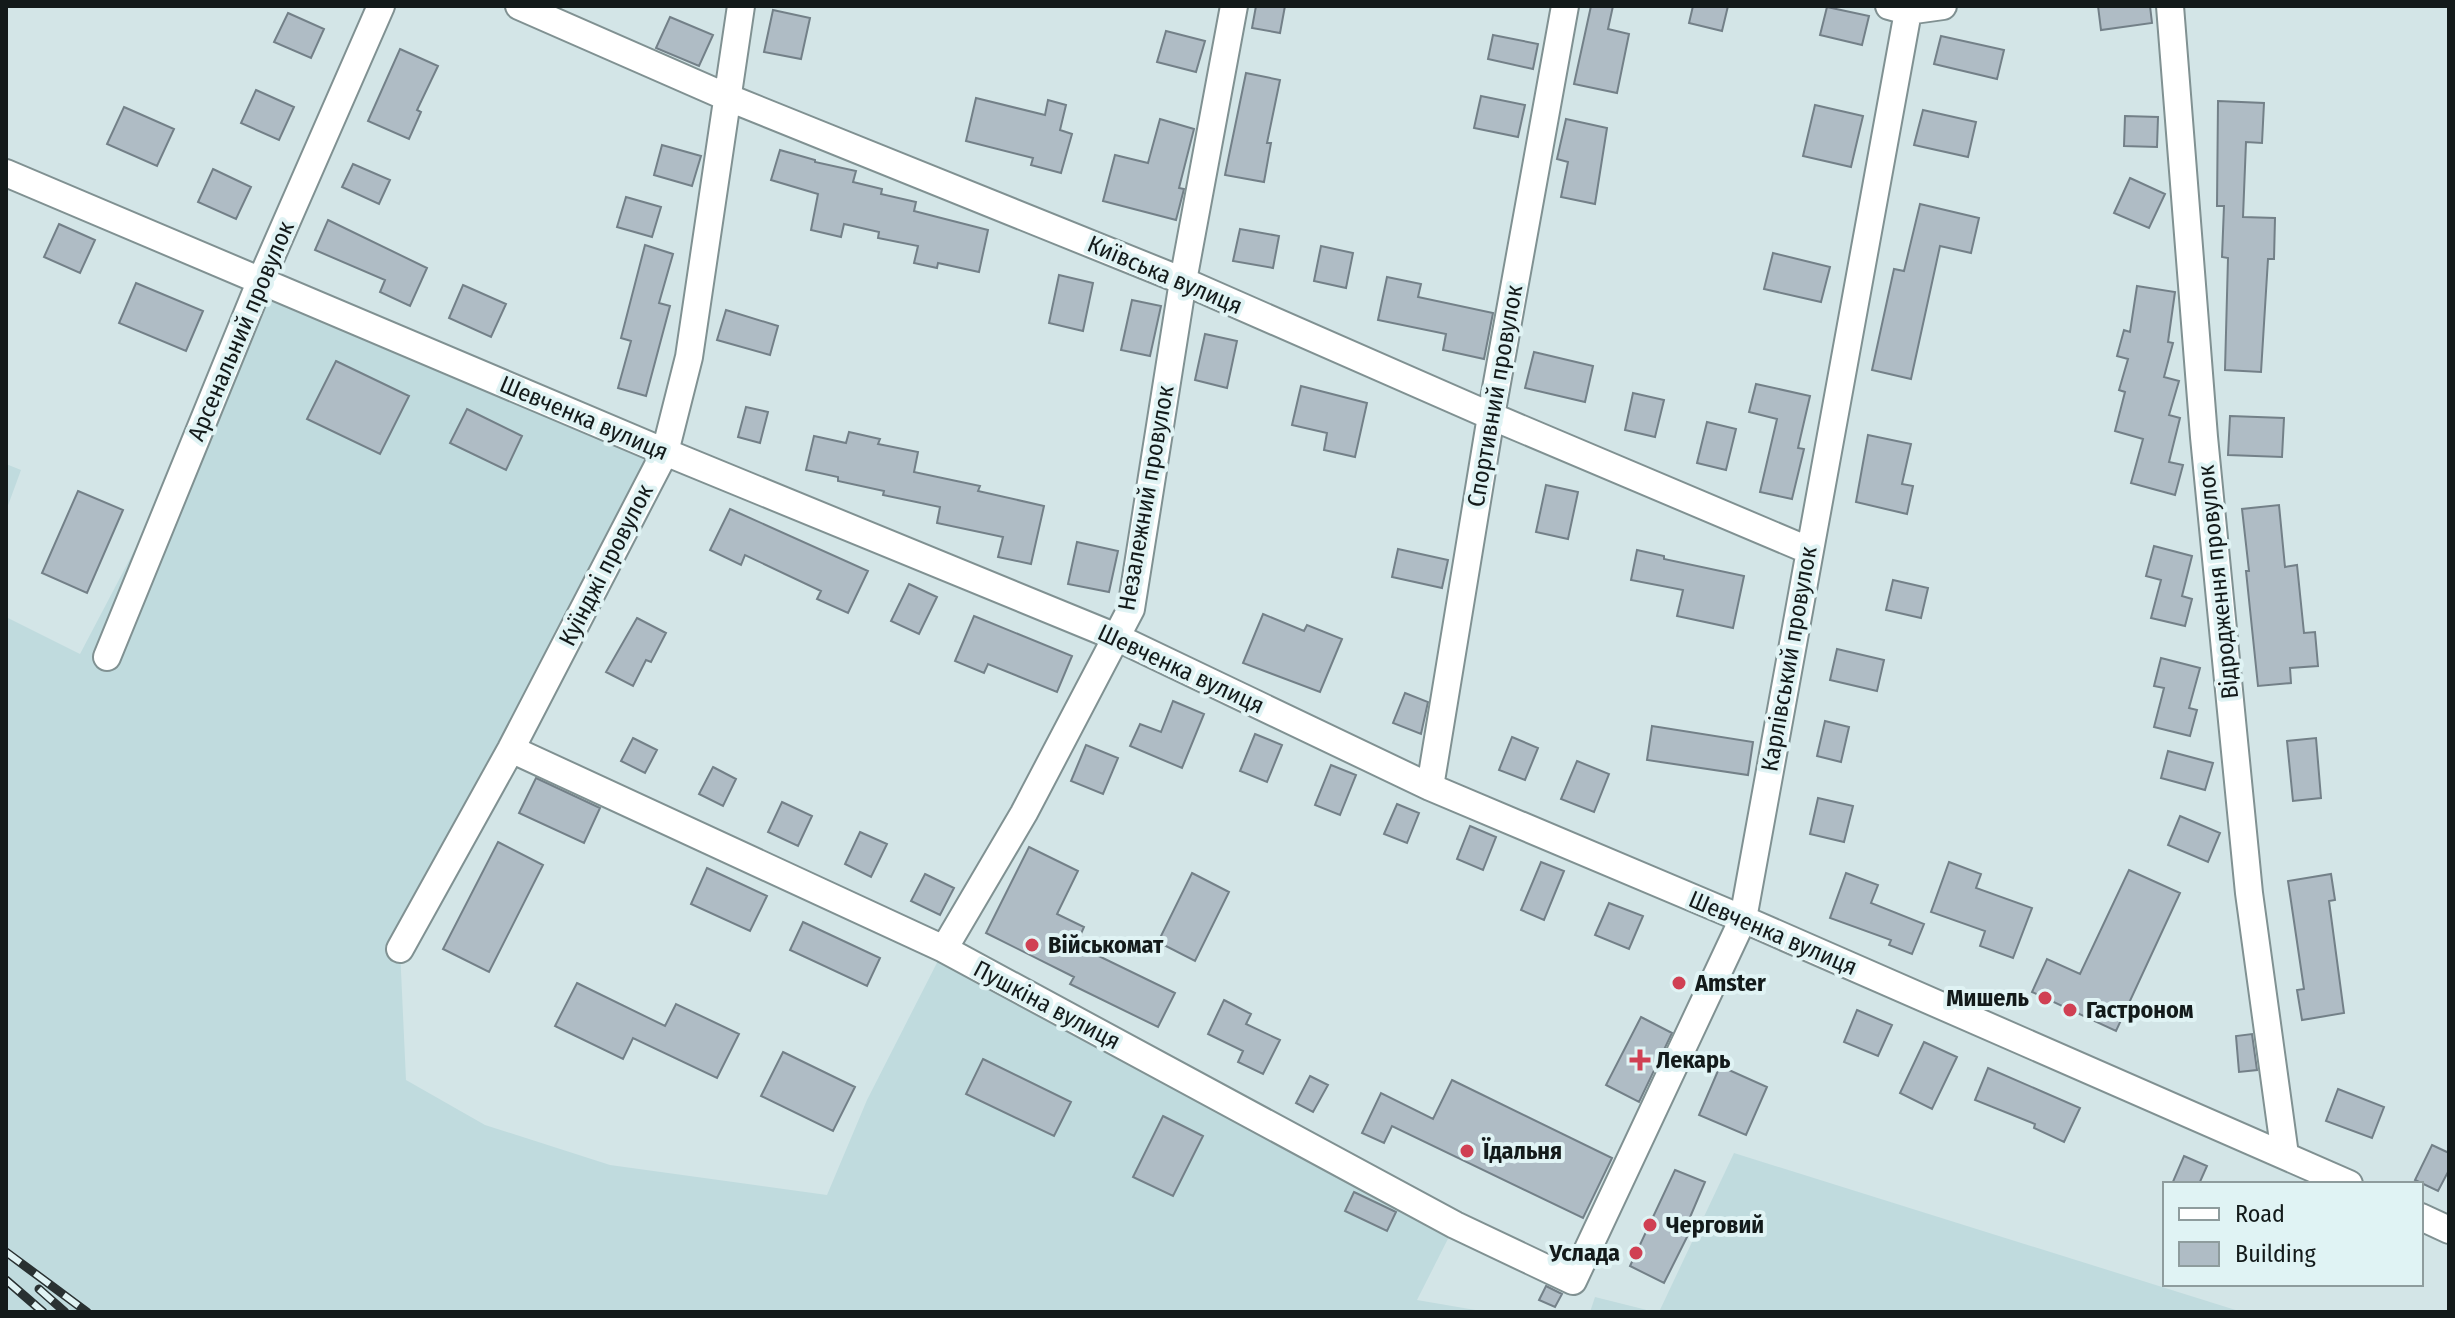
<svg xmlns="http://www.w3.org/2000/svg" width="2455" height="1318" font-family="'Fira Sans Condensed',sans-serif">
<style>
.built{fill:#c0dbde}
.building{fill:#afbcc5;stroke:#738088;stroke-width:2}
.lines{fill:none;stroke-linecap:round;stroke-linejoin:round}
.minor-casing{stroke:#809192;stroke-width:30}
.minor{stroke:#fff;stroke-width:26}
.rail-casing{stroke:#293132;stroke-width:9}
.rail{stroke:#e0f3f4;stroke-width:6;stroke-dasharray:18;stroke-linecap:butt}
.poi-dot{fill:#d04053;stroke:#e0f3f4;stroke-width:3}
.labels{text-anchor:middle;dominant-baseline:central;stroke-width:8;stroke-linejoin:round;paint-order:stroke}
.street-label{font-size:24px;fill:#131a1a;stroke:#e0f3f4}
.poi-label{font-size:24px;font-weight:bold;fill:#131a1a;stroke:#e0f3f4;text-anchor:start}
</style>
<rect width="100%" height="100%" fill="#d3e5e7"/>
<path class="built" d="M268,296L665,452L400,949L406,1080L485,1125L610,1165L827,1195L867,1100L944,949L1455,1225L1417,1300L1487,1312H6V617L80,654Z
M6,464L21,470L6,511Z
M1734,1153L2242,1312H1659Z
M1595,1297L1643,1309L1653,1312H1590Z"/>
<path class="building" d="M1256,6H1285L1280,33L1252,28Z
M1591,6H1613L1608,29L1629,34L1617,93L1574,84Z
M1693,6H1728L1722,31L1689,23Z
M2098,6H2150L2152,23L2101,30Z
M1827,7L1869,16L1862,45L1820,35Z
M773,10L810,18L801,59L764,52Z
M288,13L324,29L311,58L274,42Z
M670,17L713,35L699,66L656,48Z
M1166,31L1205,41L1196,72L1157,62Z
M1493,35L1538,44L1533,69L1488,59Z
M1941,36L2004,50L1997,79L1934,64Z
M400,49L438,66L417,110L421,112L409,139L368,121Z
M1246,73L1280,80L1267,143H1271L1264,182L1225,175Z
M256,90L294,107L279,140L241,123Z
M1481,96L1525,105L1518,137L1474,128Z
M976,98L1045,115L1048,100L1066,105L1060,130L1072,134L1061,173L1031,165L1033,158L966,141Z
M2218,101L2264,103L2262,143L2246,142L2243,217L2275,218L2274,259H2268L2261,372L2225,370L2228,258L2222,257L2224,206H2217Z
M1815,105L1863,116L1851,167L1803,156Z
M124,107L174,129L157,166L107,144Z
M1923,110L1976,122L1968,157L1914,145Z
M2125,116L2158,117L2157,147L2124,146Z
M1160,119L1194,129L1179,188L1184,189L1176,220L1103,201L1115,155L1148,163Z
M1566,119L1607,128L1595,204L1561,197L1568,162L1557,159Z
M662,145L701,156L692,186L654,175Z
M780,150L815,160V162L856,171L853,182L882,189L881,194L916,202L914,211L988,230L979,272L938,263L937,268L914,263L918,246L878,238L879,232L844,224L841,237L811,230L818,194L771,180Z
M353,164L390,180L379,204L342,187Z
M213,169L251,187L236,219L198,202Z
M2130,178L2165,194L2149,228L2114,213Z
M626,197L661,207L652,237L617,227Z
M1920,204L1979,218L1971,253L1940,246L1911,379L1872,370L1894,269L1904,271Z
M328,220L427,268L410,306L380,292L385,280L315,250Z
M59,224L95,240L80,273L44,257Z
M1240,229L1279,236L1273,268L1233,261Z
M645,245L673,254L659,303L670,306L646,396L618,388L631,341L621,338Z
M1321,246L1353,253L1346,288L1314,281Z
M1773,253L1830,267L1821,302L1764,289Z
M1059,275L1093,283L1083,331L1049,323Z
M1387,277L1421,284L1418,297L1493,313L1484,359L1443,350L1446,334L1378,320Z
M136,283L203,311L186,351L119,323Z
M463,285L506,304L491,337L449,318Z
M2137,286L2175,292L2168,342L2173,343L2164,377L2179,381L2169,415L2180,418L2169,462L2183,465L2175,495L2131,483L2143,439L2115,431L2125,392L2119,390L2128,359L2117,356L2124,330L2130,332Z
M1132,300L1161,306L1150,356L1121,350Z
M726,310L778,326L770,355L717,340Z
M1205,334L1237,341L1227,388L1195,380Z
M1534,352L1593,366L1585,402L1525,388Z
M336,361L409,396L380,454L307,419Z
M1756,384L1810,396L1798,448L1804,449L1792,499L1760,492L1777,419L1749,412Z
M1301,386L1367,403L1355,457L1324,450L1327,433L1292,425Z
M1633,393L1664,400L1655,437L1625,430Z
M746,407L768,412L760,443L738,437Z
M467,409L522,436L506,470L450,443Z
M2230,416L2284,418L2282,457L2228,455Z
M1707,422L1736,429L1726,470L1697,463Z
M849,432L880,439L878,444L918,452L914,472L980,486L978,491L1044,506L1031,564L998,557L1003,537L937,523L940,507L883,495L884,491L838,481V477L806,470L814,436L846,443Z
M1868,435L1911,444L1902,484L1913,486L1907,514L1856,502Z
M1546,485L1578,492L1568,539L1536,532Z
M78,491L123,510L87,593L42,573Z
M2279,505L2285,567L2297,565L2304,633L2315,632L2318,666L2290,668L2291,683L2258,686L2246,571H2249L2242,509Z
M730,509L868,571L848,613L817,599L821,591L745,555L741,565L710,550Z
M1077,542L1118,551L1109,592L1068,584Z
M2154,546L2192,556L2182,596L2192,599L2185,626L2151,618L2161,580L2146,576Z
M1398,549L1448,560L1442,588L1392,577Z
M1637,550L1664,556V559L1744,576L1733,628L1677,616L1683,590L1631,580Z
M1893,580L1928,588L1921,618L1886,610Z
M909,584L937,597L919,634L891,621Z
M1263,614L1304,631L1307,625L1342,639L1320,692L1243,663Z
M974,616L1072,656L1057,692L988,664L984,673L955,661Z
M637,618L666,633L651,662L646,660L633,686L606,672Z
M1837,649L1884,660L1877,691L1830,680Z
M2161,658L2200,668L2189,708L2197,710L2190,736L2154,727L2164,688L2154,686Z
M1405,693L1428,702L1421,734L1393,723Z
M1173,701L1204,714L1182,768L1130,746L1140,724L1161,732Z
M1825,721L1849,727L1841,762L1817,756Z
M1652,726L1753,742L1748,775L1647,760Z
M1255,734L1282,745L1267,782L1240,771Z
M1512,737L1538,748L1525,780L1499,770Z
M633,738L657,750L645,773L621,761Z
M2316,738L2321,798L2293,801L2287,741Z
M1086,745L1118,758L1103,794L1071,781Z
M2168,751L2213,763L2205,790L2161,778Z
M1577,761L1609,774L1594,812L1561,799Z
M1331,765L1356,775L1340,815L1315,805Z
M713,767L736,779L723,806L699,794Z
M536,778L600,808L584,843L519,813Z
M1818,798L1853,806L1844,842L1810,834Z
M782,802L812,816L798,846L768,832Z
M1397,804L1419,813L1407,843L1384,834Z
M2180,816L2220,833L2208,862L2168,845Z
M1470,826L1496,837L1483,870L1457,859Z
M860,832L887,844L871,877L845,864Z
M498,842L543,865L489,972L443,949Z
M1029,847L1078,871L1057,914L1084,927L1076,945L1175,993L1158,1027L1070,984L1074,977L986,933Z
M1541,862L1564,871L1544,920L1521,910Z
M1949,862L1981,874L1976,888L2032,908L2013,958L1980,946L1985,931L1931,912Z
M707,868L767,896L750,931L691,904Z
M2129,870L2180,893L2116,1031L2032,992L2047,959L2080,974Z
M1192,873L1229,892L1195,961L1158,942Z
M1846,873L1878,885L1871,903L1924,924L1912,954L1889,945L1891,940L1830,918Z
M925,874L954,888L940,915L911,901Z
M2331,874L2335,900L2329,901L2344,1013L2302,1020L2297,990L2304,989L2288,881Z
M1609,903L1643,916L1629,949L1595,935Z
M803,922L880,958L867,986L790,950Z
M577,983L665,1026L676,1004L739,1034L717,1078L633,1038L623,1059L555,1026Z
M1224,1000L1251,1014L1246,1024L1280,1040L1263,1074L1238,1062L1243,1051L1208,1034Z
M1857,1010L1892,1025L1878,1056L1844,1042Z
M1641,1017L1672,1033L1639,1102L1606,1085Z
M2252,1034L2257,1070L2239,1072L2236,1036Z
M1924,1042L1957,1057L1932,1109L1900,1093Z
M783,1052L855,1087L833,1131L761,1096Z
M983,1059L1071,1102L1054,1136L966,1094Z
M1720,1066L1767,1087L1746,1135L1699,1115Z
M1988,1068L2080,1108L2064,1142L2034,1128L2035,1124L1975,1100Z
M1310,1076L1328,1085L1313,1112L1296,1103Z
M1452,1080L1612,1158L1583,1218L1392,1126L1384,1143L1362,1133L1381,1093L1433,1119Z
M2338,1089L2384,1107L2372,1138L2326,1121Z
M1163,1116L1203,1136L1173,1196L1133,1177Z
M2432,1145L2449,1153V1170L2438,1191L2415,1180Z
M2184,1156L2207,1166L2199,1184H2172Z
M1675,1170L1705,1182L1685,1229L1690,1231L1664,1283L1630,1266Z
M1354,1192L1396,1212L1387,1231L1345,1211Z
M1546,1286L1562,1294L1555,1307L1539,1300Z"/>
<g class="lines">
<g class="minor-casing">
<path id="minor" d="M519,6L729,98L1183,281L1491,416L1808,550
M1889,6L1907,11L1943,6
M2170,6L2204,437L2249,893L2285,1155
M6,173L665,452L1116,637L1430,787L1743,919L2349,1184
M107,657L261,280L381,6
M511,749L944,949L1455,1225L1573,1281L1743,919L1909,6
M1430,787L1491,416L1565,6
M400,949L511,749L665,452L689,357L741,6
M944,949L1024,813L1131,609L1183,281L1234,6
M2421,1217L2449,1230"/>
</g>
<use href="#minor" class="minor"/>
<g class="rail-casing">
<path id="rail" d="M6,1252L87,1312
M6,1280L43,1312
M39,1289L65,1312"/>
</g>
<use href="#rail" class="rail"/>
</g>
<g class="poi-dot">
<circle cx="1032" cy="945" r="8"/>
<circle cx="1679" cy="983" r="8"/>
<circle cx="2045" cy="998" r="8"/>
<circle cx="2070" cy="1010" r="8"/>
<path d="M1636 1048h8v8h8v8h-8v8h-8v-8h-8v-8h8z"/>
<circle cx="1467" cy="1151" r="8"/>
<circle cx="1650" cy="1225" r="8"/>
<circle cx="1636" cy="1253" r="8"/>
</g>
<g class="labels">
<g class="street-label">
<text transform="translate(1165 275) rotate(23)">Київська вулиця</text>
<text transform="translate(241 331) rotate(-67)">Арсенальний провулок</text>
<text transform="translate(1495 396) rotate(-80)">Спортивний провулок</text>
<text transform="translate(584 418) rotate(23)">Шевченка вулиця</text>
<text transform="translate(1146 498) rotate(-80)">Незалежний провулок</text>
<text transform="translate(606 565) rotate(-63)">Куїнджі провулок</text>
<text transform="translate(2218 582) rotate(-96)">Відродження провулок</text>
<text transform="translate(1789 659) rotate(-80)">Карлівський провулок</text>
<text transform="translate(1181 669) rotate(25)">Шевченка вулиця</text>
<text transform="translate(1773 933) rotate(23)">Шевченка вулиця</text>
<text transform="translate(1047 1005) rotate(28)">Пушкіна вулиця</text>
</g>
<g class="poi-label">
<text x="1048" y="945">Військомат</text>
<text x="1695" y="983">Amster</text>
<text x="2029" y="998" text-anchor="end">Мишель</text>
<text x="2086" y="1010">Гастроном</text>
<text x="1656" y="1060">Лекарь</text>
<text x="1483" y="1151">Їдальня</text>
<text x="1666" y="1225">Черговий</text>
<text x="1620" y="1253" text-anchor="end">Услада</text>
</g>
</g>
<rect width="2455" height="1318" fill="none" stroke="#131a1a" stroke-width="16"/>
<rect x="2163" y="1182" width="260" height="104" fill="#e0f3f4" stroke="#8e9c9d" stroke-width="2"/>
<rect x="2179" y="1208" width="40" height="12" fill="#ffffff" stroke="#8e9c9d" stroke-width="2"/>
<text x="2235" y="1222" font-size="24" fill="#131a1a">Road</text>
<rect x="2179" y="1242" width="40" height="24" fill="#afbcc5" stroke="#8e9c9d" stroke-width="2"/>
<text x="2235" y="1262" font-size="24" fill="#131a1a">Building</text>
</svg>
